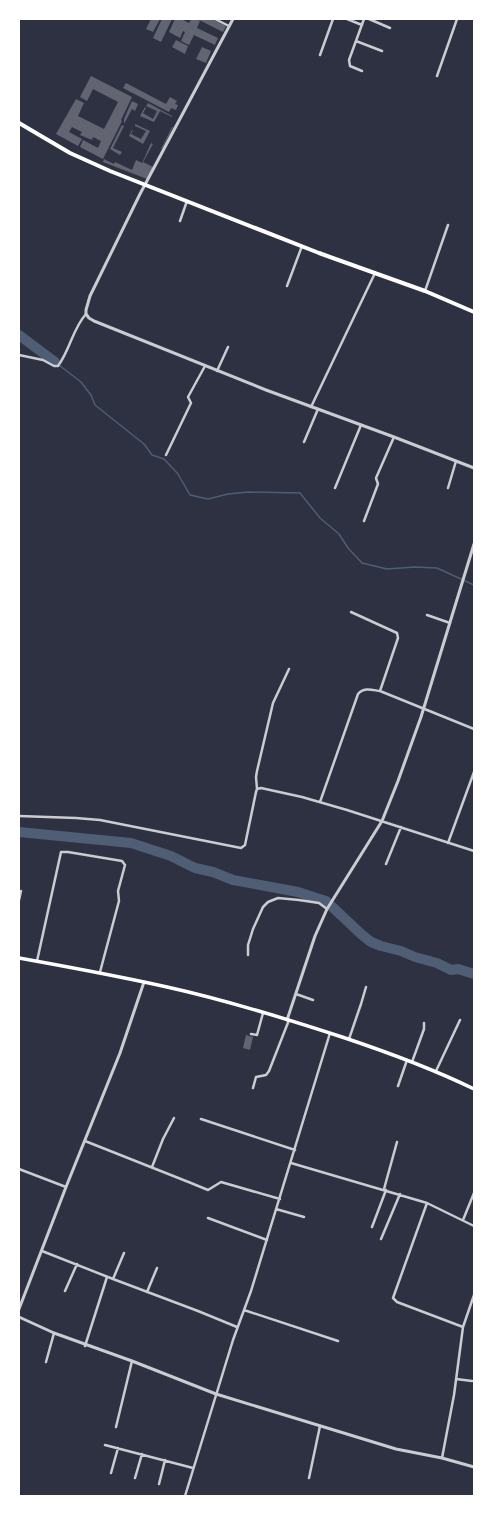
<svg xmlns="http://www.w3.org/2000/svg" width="493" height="1515" font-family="'Roboto Condensed',sans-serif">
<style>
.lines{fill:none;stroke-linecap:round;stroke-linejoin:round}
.stream{stroke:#4f5d75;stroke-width:1.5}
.river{stroke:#4f5d75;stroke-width:10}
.building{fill:#626471}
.minor{stroke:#caccd0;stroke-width:2.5}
.tertiary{stroke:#caccd0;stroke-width:3}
.secondary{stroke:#fff;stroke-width:3.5}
.primary{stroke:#fff;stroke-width:4}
</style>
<rect width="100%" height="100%" fill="#2d3142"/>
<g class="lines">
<path class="stream" d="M55,362L81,382L91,395L95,405L144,444L152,455L164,459L178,474L190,495L208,499L228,494L248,492L300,493L320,518L339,534L348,548L362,563L387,569L415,567L437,568L474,585"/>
<path class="river" d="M19,335L55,362
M19,832L131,843L171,856L195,868L213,872L233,880L298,892L326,901L361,934L371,942L381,946L401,951L415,957L437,963L451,970L458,969L474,974"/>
</g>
<path class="building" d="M151,19H160L153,32L146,29Z
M162,19H172L161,42L153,38Z
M175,19H181L189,23L191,19H196L200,21L197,28L218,38L215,45L194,35L189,45L181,41L185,32L183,31L180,38L169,32Z
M197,19H212L226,26L223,32Z
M176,40L188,46L185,54L172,47Z
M202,47L211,51L206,63L196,59Z
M91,76L132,97L121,120L122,121L103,159L80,147L83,140L98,148L101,141L93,137L92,140L80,135L82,132L72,127L69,132L82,139L78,146L56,134L76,99L84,103L78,116L104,129L118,102L93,89L87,101L80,97Z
M126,83L166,104L170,97L177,101L175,104L178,105L176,110L171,108L169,112L123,88Z
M132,101L138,104L135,111L132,109L124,124V119Z
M148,103L172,116V117L160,111L154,122L140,116L145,107L146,108L143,113L153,119L157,111L146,106Z
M135,124L150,131L143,144L129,136L132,130H133L131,134L141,139L146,131L135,126Z
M122,125L124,126L113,148L122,152L120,155L110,149Z
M172,127H173L162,149H161Z
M151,143L153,144L143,162L153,167L147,179L103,162L104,159L114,164L115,162L132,170L136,160L142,163Z
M246,1035L253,1037L250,1050L243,1048Z"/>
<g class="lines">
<path class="minor" d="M215,19L229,26
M347,19L362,25
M369,19L390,28
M356,41L382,51
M320,55L333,19
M362,71L350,66L349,60L364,19
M437,76L457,19
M180,221L187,201
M287,286L302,246
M425,291L448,225
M19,355L43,360L54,366H58C70,350 73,328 86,314
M217,371L228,347
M311,407L375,273
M304,442L318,409
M166,455L191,403L188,397L205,366
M335,488L361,425
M448,488L456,461
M364,521L378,484L376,478L394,437
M351,612L397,633L398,638L380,691
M427,615L450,623
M257,789L256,777L257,771L273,703L289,669
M320,802L358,694C364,687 372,690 380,691L474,729
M19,816L76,818L100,820L241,848L245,845L256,792L257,789L261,788L302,797L347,810L474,851
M448,843L474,772
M386,864L401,827
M19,900L21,891
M248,955V945L253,929L263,907L268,902L278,898L299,900L319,903L327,909
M37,961L61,852H68L122,861L125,865L118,891L119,901L100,972
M296,994L313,1000
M251,1034L257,1035L263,1013
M349,1039L361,1004L366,987
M412,1062L424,1029V1023
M436,1071L460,1020
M398,1086L407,1060
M253,1088L256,1077L266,1075L269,1071L289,1020
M201,1119L295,1150
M85,1141L191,1183L208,1190L221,1182L280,1199
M291,1163L427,1203L474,1226
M152,1167L163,1139L174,1118
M19,1169L66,1187
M384,1189L397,1142
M427,1203L393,1298L397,1302L463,1327
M276,1209L304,1217
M208,1218L267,1240
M463,1220L474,1193
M372,1227L386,1190
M381,1239L400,1194
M42,1251L113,1279L198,1311L237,1327
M113,1279L124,1253
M65,1291L77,1264
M147,1292L157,1268
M244,1310L338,1341
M85,1346L107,1277
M46,1362L54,1333
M456,1379L472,1381
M116,1427L132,1361
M105,1445L193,1468
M442,1458L454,1395L463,1327L474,1295
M111,1473L118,1448
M135,1478L142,1454
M309,1478L320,1426
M159,1484L165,1460
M185,1496L233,1340L251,1291L330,1033"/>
<path class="tertiary" d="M233,19L140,194L90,296L86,310V314L89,318L94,321L266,390L394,437L474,468
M287,1020L315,936L327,909L382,821L398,781L421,717L474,544
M19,1309L66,1187L120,1053L144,982
M19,1317L54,1333L132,1361L216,1394L396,1449L442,1458L474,1467"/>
<path class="secondary" d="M19,958C69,967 118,976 167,987C226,1000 284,1018 342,1037C387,1052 431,1068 474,1089"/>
<path class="primary" d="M19,123L70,153L110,171L319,253L425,291L474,312"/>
</g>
<rect width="493" height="1515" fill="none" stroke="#ffffff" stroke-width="40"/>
</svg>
